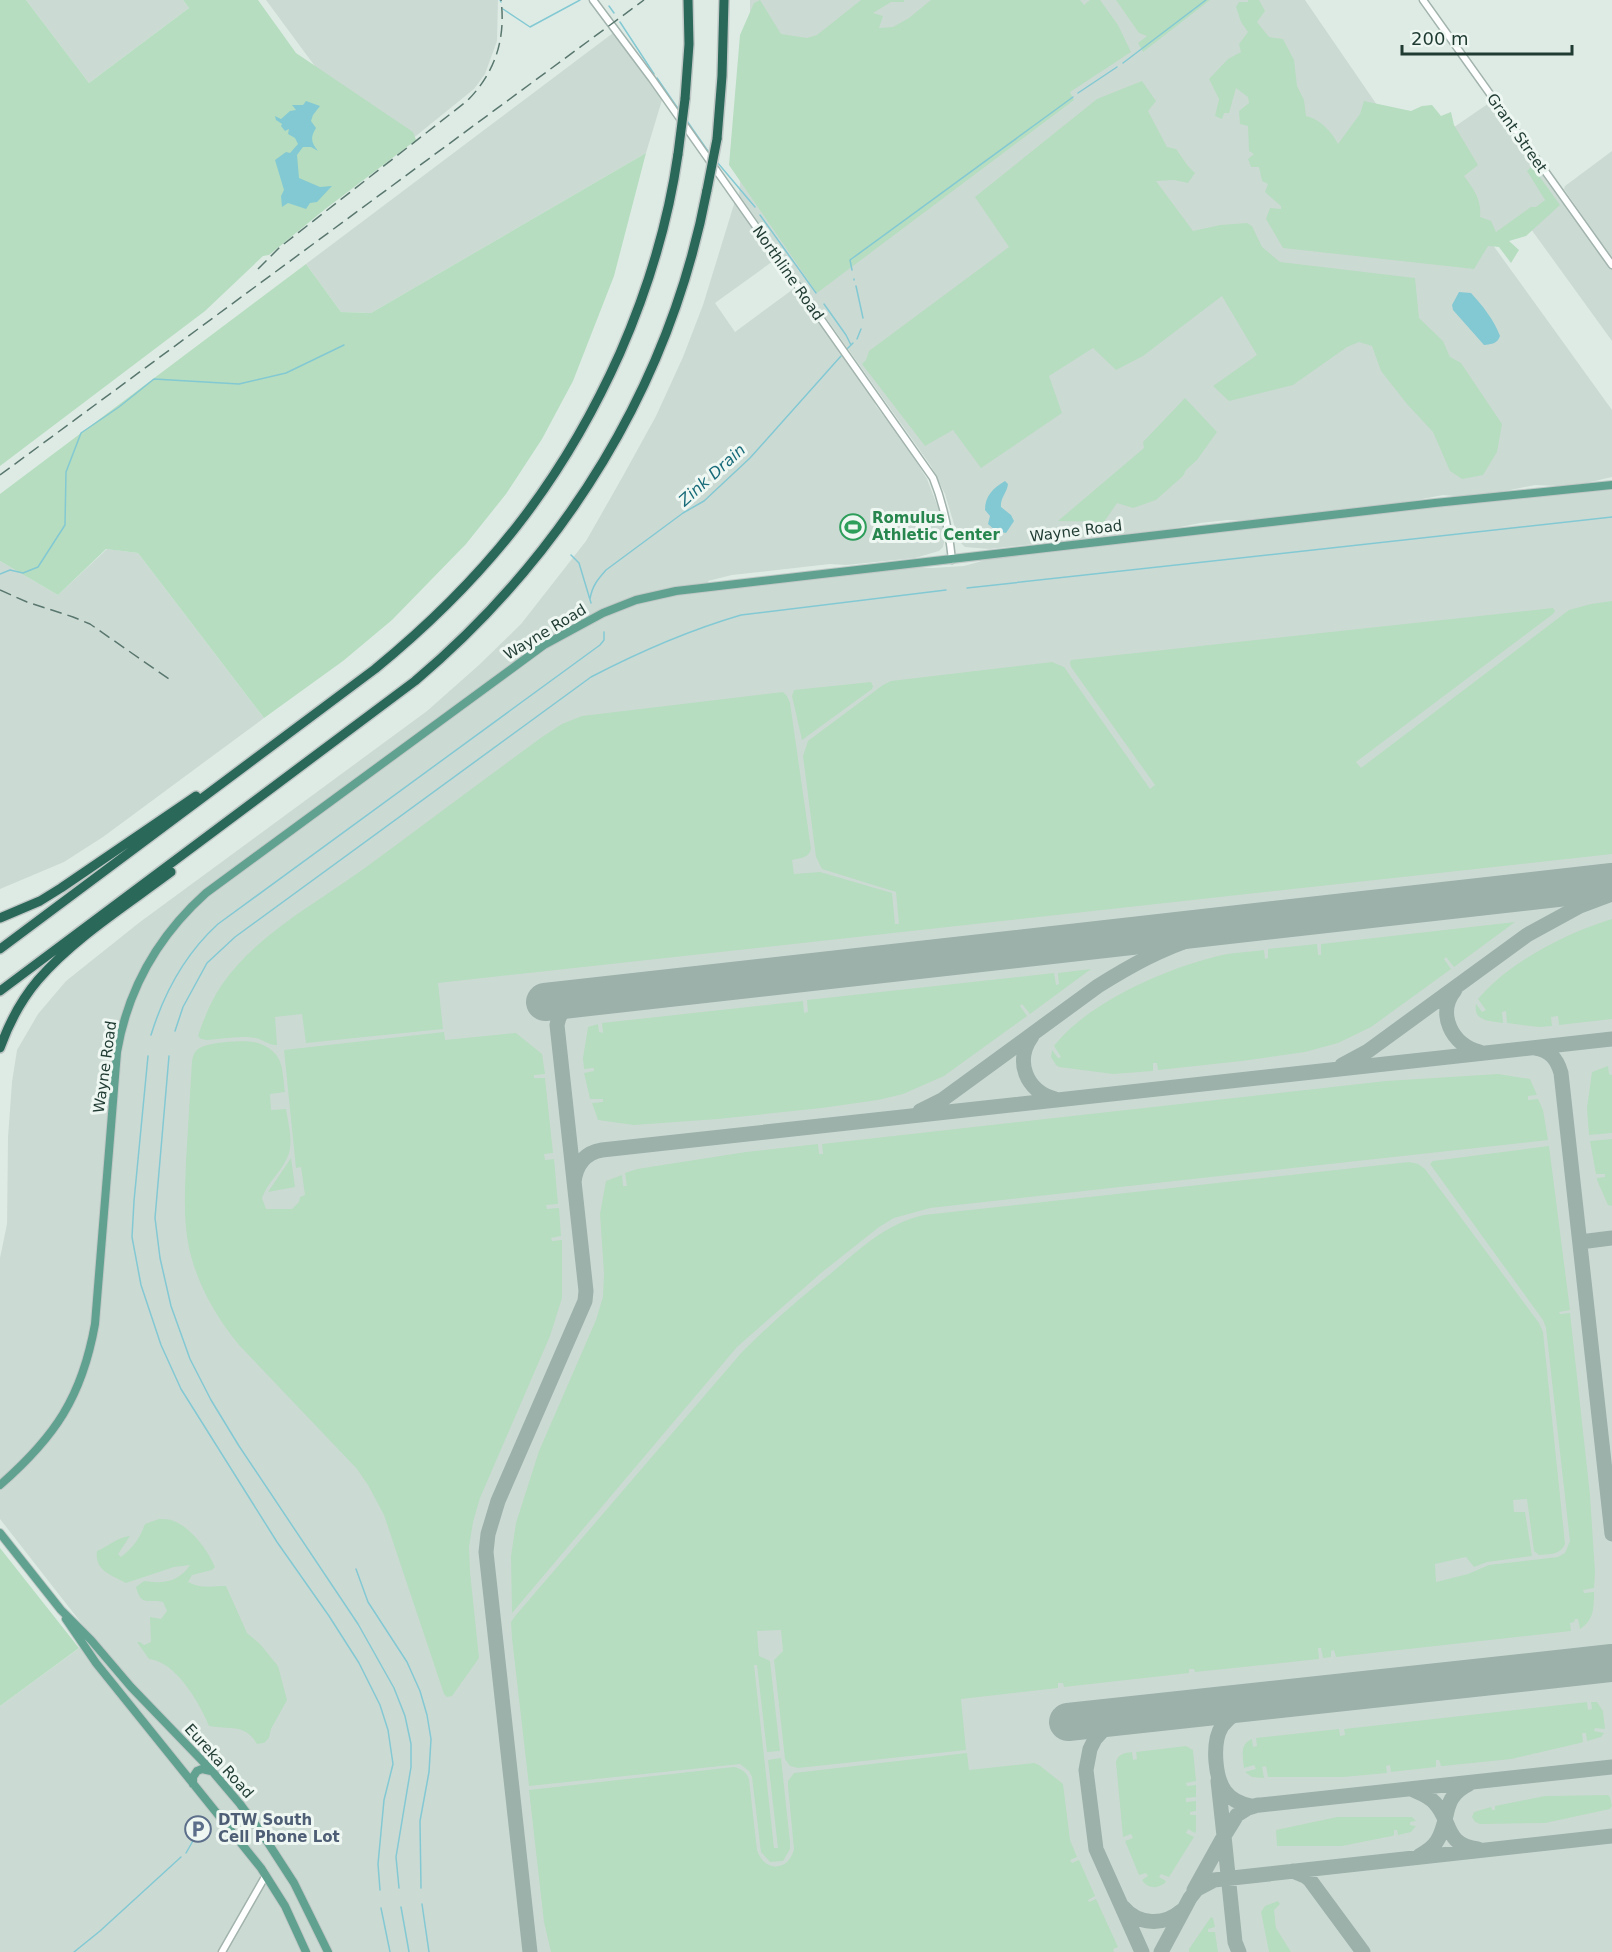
<svg xmlns="http://www.w3.org/2000/svg" width="1612" height="1952" font-family="'DejaVu Sans',sans-serif">
<style>
.built{fill:#ccdad4}
.green{fill:#b6ddbf}
.water{fill:#83c9d3}
.lines{fill:none;stroke-linecap:round;stroke-linejoin:round}
.stream{stroke:#83c9d3;stroke-width:1.5}
.taxiway{stroke:#9cb1aa;stroke-width:15}
.runway{stroke:#9cb1aa;stroke-width:38}
.minor-casing{stroke:#a1b3ac;stroke-width:9}
.major-casing{stroke:#c0c8c6;stroke-width:10}
.highway-casing{stroke:#c0c8c6;stroke-width:12}
.minor{stroke:#fff;stroke-width:6}
.major{stroke:#60a28f;stroke-width:8}
.highway{stroke:#2a6859;stroke-width:9}
.rail{stroke:#59776e;stroke-width:1.5;stroke-dasharray:12 6;stroke-linecap:butt}
.highway-bridge-casing{stroke:#c0c8c6;stroke-width:12;stroke-linecap:butt}
.highway-bridge{stroke:#2a6859;stroke-width:9}
.labels{text-anchor:middle;dominant-baseline:central;stroke-width:6;stroke-linejoin:round;paint-order:stroke}
.street-label{font-size:15px;fill:#1f3b32;stroke:#eff7f3}
.leisure-label{font-size:15px;font-weight:bold;fill:#27864d;stroke:#eff7f3;text-anchor:start}
.service-label{font-size:15px;font-weight:bold;fill:#4e5e75;stroke:#eff7f3;text-anchor:start}
.water-label{font-size:16px;font-style:italic;fill:#176b79;stroke:#eff7f3}
</style>
<rect width="100%" height="100%" fill="#deebe5"/>
<path class="built" d="M26,0H183L189,8L89,83Z
M266,0H498L497,41L485,74L474,89L385,161Z
M750,0H1305L1412,156L1492,101L1612,269V341L1523,218L1490,241L1612,410V477L1586,483L1559,486L1535,485L1496,493L1467,497L1443,495L1392,505L1251,521L1228,520L1200,523L1171,529L989,549L965,547L959,541L945,494L931,466L739,195L750,75Z
M613,33L662,100L646,153L371,313L341,312L306,264Z
M1612,151V259L1564,189L1565,186Z
M735,201L776,259L715,303L735,332L796,287L869,390L876,406L904,442L927,479L941,515L945,539L943,547L939,551L915,558L846,565L830,564L732,575L708,581L710,590L915,567L932,568L964,566L989,559L1104,543L1521,497L1612,490V1952H0V1706L93,1638L0,1519V1258L7,1224L8,1137L12,1082L17,1050L38,1014L66,981L140,922L427,711L479,665L521,624L586,541L623,476L656,416L683,357L703,305Z
M107,549L138,553L264,718L103,837L64,862L0,889V561L58,595Z"/>
<path class="green" d="M0,0H26L89,83L189,8L183,0H258L296,53L413,132L416,140L324,210L269,255L263,256L205,311L0,466Z
M760,0L781,34L807,38L817,35L861,0H904V2H891L873,13L883,16L879,28L893,27L909,18L931,0H1080L1084,5L1090,0H1100L1118,25L1131,52L1070,92L1074,100L817,293L729,165L740,35L754,3Z
M1116,0H1210L1143,52L1138,43L1147,36L1139,33Z
M1248,0H1259L1265,11L1257,22L1269,37L1283,39L1294,60L1297,86L1304,100L1306,116C1320,119 1332,132 1338,144L1360,114L1364,101L1411,111L1422,106L1432,105L1441,116L1451,112L1454,125L1478,165L1464,176C1474,189 1482,201 1480,217L1491,221L1496,232L1531,207H1536L1545,200L1527,171L1532,166L1560,205L1526,236L1509,241L1519,250L1511,263L1499,247L1488,246L1474,269L1283,248L1266,219L1270,208L1281,209V206L1265,192L1268,184L1262,181L1259,167H1251L1248,159L1254,154L1249,151L1248,126L1240,124L1239,111L1249,103L1248,97L1236,88L1229,113H1224L1222,119L1215,116L1219,99L1209,79L1228,59L1241,52L1239,44L1248,32L1241,22L1236,7L1239,2H1248Z
M1142,81L1156,101L1148,111L1167,147L1176,149L1188,166L1195,173L1188,183L1174,180L1156,181L1193,231L1220,225L1247,223L1252,226L1262,247L1280,262L1415,278L1419,318L1443,341L1450,357L1461,363L1502,424L1497,452L1483,475L1462,479L1450,471L1433,432L1407,404L1381,371L1372,346L1359,342L1347,347L1293,385L1229,401L1213,386L1257,355L1222,296L1143,356L1116,370L1093,348L1049,376L1062,413L981,468L953,430L925,446L862,364L866,360L869,351L1009,247L975,197L1097,99Z
M646,153L614,276L573,381L542,439L506,494L466,544L392,620L343,661L264,718L138,553L106,549L58,595L0,561V494L306,264L341,312L371,313Z
M1185,398L1217,432L1197,460L1186,470L1183,476L1156,500L1133,508L1117,503L1104,522L1058,521L1144,448L1143,442Z
M1612,601V854L438,983L443,1029L306,1043L302,1014L275,1017L277,1045C269,1046 263,1039 255,1038C240,1035 222,1039 207,1040L201,1039L198,1036C204,1018 211,1001 221,986C257,933 319,902 369,865C427,822 485,779 542,737L562,724L582,716L783,692L787,696L790,703L811,849C809,858 800,858 792,860L794,874L820,872L892,893L895,924H899L896,892L822,869L816,857L803,756L808,741L883,685L891,681L1052,662L1064,667L1150,789L1155,785L1071,667L1070,663L1071,660L1553,608L1555,611L1553,614L1356,762L1361,768L1569,610L1591,604Z
M871,682L873,686L872,689L802,740L792,696L794,690Z
M1612,919V1019L1559,1025L1558,1016L1551,1017L1552,1026L1539,1027L1507,1023L1506,1011L1502,1012L1503,1023C1489,1021 1473,1021 1476,1004L1482,1012L1486,1010L1478,999C1509,962 1566,933 1612,919Z
M1515,922L1454,967L1446,957L1444,959L1451,969L1371,1027L1338,1043L1305,1052L1242,1061L1158,1070L1157,1063H1153V1071L1113,1074L1059,1067L1056,1065L1051,1057L1052,1050L1058,1058L1061,1057L1054,1046C1088,1002 1169,967 1222,955C1236,952 1250,952 1264,950L1265,959L1268,958V949L1317,944L1318,955H1321V944Z
M1091,969L1030,1014L1022,1004L1020,1006L1027,1016L944,1076L903,1094L878,1100L822,1108L718,1119L634,1125L598,1120L592,1103L603,1102V1099H590L584,1073L594,1071V1068L584,1069L583,1058L588,1027L598,1024L599,1032L603,1033L602,1023L803,1001L804,1013L808,1012L807,1000L1054,973L1056,985L1059,984L1058,973Z
M444,1032L445,1040L516,1033L542,1054L545,1074L534,1075V1078H545L553,1153L544,1154L545,1160L554,1159L558,1204L546,1205L547,1209L559,1208L561,1236L551,1238L552,1241L562,1240V1298L550,1336L480,1498L473,1522L469,1547L470,1572L479,1658L452,1696L447,1697L444,1694L384,1515L368,1485L357,1469L239,1345C216,1317 197,1284 189,1248C183,1220 185,1190 186,1161C188,1128 190,1094 192,1061C193,1056 194,1052 198,1049C207,1042 247,1039 258,1043C265,1045 273,1050 277,1056C284,1066 283,1081 285,1092L270,1094L271,1110L286,1109C288,1123 293,1139 289,1153C284,1170 268,1181 262,1198L266,1209H292L299,1202L300,1197L305,1195L301,1167L296,1168L284,1050Z
M1608,1066L1609,1074L1612,1075V1133L1589,1135L1587,1108L1592,1072Z
M1498,1074L1530,1079L1537,1095L1528,1096V1100L1538,1099L1543,1110L1548,1140L930,1208L894,1218L879,1227L821,1273L737,1347L512,1613L511,1556L516,1523L539,1451L596,1320L603,1297L604,1273L600,1214L606,1181L622,1175L623,1186H627L625,1173L637,1169L746,1152L818,1144L819,1154H823L822,1144L1386,1081Z
M1612,1139V1206L1608,1205L1597,1180V1178L1605,1177V1174H1596L1590,1141Z
M1549,1146L1570,1310L1559,1312L1560,1314L1570,1313L1590,1495L1595,1572L1594,1588L1583,1590L1584,1593L1594,1592C1594,1608 1594,1620 1580,1629L1578,1619H1575L1574,1622L1570,1623L1571,1631L1336,1657L1334,1650L1331,1651V1657L1323,1658L1321,1648H1318L1319,1659L1195,1672L1194,1669H1189V1673L1064,1687L1063,1683H1058V1688L961,1699L966,1750L798,1768L790,1766L785,1759L774,1660L783,1651L781,1630L757,1631L759,1656L770,1661L780,1751L767,1752L757,1665H754L774,1848H778L768,1760L781,1758L790,1842V1849L783,1861L770,1862L761,1852L752,1777L749,1771L740,1764L529,1786L512,1638L511,1622L516,1615L742,1352C770,1324 799,1299 830,1274C859,1250 886,1223 924,1215L1409,1162L1418,1164L1425,1169L1539,1323L1543,1332L1565,1544C1560,1555 1550,1554 1539,1555L1534,1551L1527,1499L1513,1500L1514,1512H1525L1532,1556L1487,1562L1474,1567L1466,1557L1435,1564L1436,1582L1468,1574L1489,1565L1558,1557L1565,1553L1570,1541L1546,1328L1543,1320L1430,1164L1433,1161Z
M291,1158L295,1187L268,1192Z
M159,1519C164,1519 169,1519 174,1521C191,1528 208,1550 215,1567L212,1570L192,1575L188,1582C201,1589 212,1586 226,1586L247,1633L260,1644L278,1666L287,1700L271,1729L269,1738L264,1743L257,1744C245,1723 229,1730 209,1726C199,1702 176,1662 149,1659L137,1642H140L144,1645L151,1642L150,1617L161,1619L167,1611L163,1602C149,1598 141,1608 136,1587L144,1581C163,1584 179,1582 190,1565L174,1567L126,1583C111,1575 94,1570 97,1551C109,1546 118,1537 130,1536L118,1554L121,1557C133,1548 140,1538 145,1524Z
M0,1548L79,1648L0,1706Z
M1587,1702L1588,1710L1592,1709L1591,1702H1597L1603,1711L1605,1729L1595,1728L1594,1731L1604,1733L1601,1737L1587,1741L1586,1733H1582L1583,1742L1580,1743L1511,1759L1443,1766H1441L1439,1760H1436V1767L1391,1772L1390,1765L1386,1766L1387,1773L1343,1777H1268L1266,1766L1262,1767L1264,1778L1252,1777L1245,1772L1256,1769L1254,1765L1244,1768C1243,1757 1239,1744 1252,1739L1253,1747L1257,1746L1256,1738L1339,1729L1340,1736L1345,1735L1344,1729Z
M1186,1746L1193,1750L1196,1781L1186,1783L1187,1786L1196,1785V1797L1186,1798V1802L1196,1801V1811L1190,1812V1815H1196V1831L1195,1833L1188,1829L1186,1833L1194,1837L1169,1877L1161,1874L1159,1877L1166,1881L1165,1883C1157,1889 1148,1889 1142,1880L1148,1876L1146,1873L1139,1875L1125,1841L1133,1838L1131,1834L1123,1837L1116,1762C1118,1754 1124,1753 1132,1752L1133,1760L1137,1759L1136,1752Z
M967,1753L969,1770L1034,1763L1039,1765L1063,1784L1070,1840L1077,1857L1070,1860L1072,1863L1079,1860L1095,1896L1088,1900L1089,1902L1096,1899L1118,1947L1113,1949L1114,1952H551L544,1922L529,1790L734,1767C742,1769 747,1772 749,1780L757,1850C764,1872 789,1872 794,1849L788,1786V1781L794,1773Z
M1608,1795L1610,1797L1612,1806L1610,1809L1545,1823L1480,1824L1475,1822L1472,1817L1474,1812L1491,1807L1492,1810H1495V1806L1545,1796Z
M1337,1817H1412L1416,1821L1410,1822V1825L1416,1826L1411,1832L1398,1835L1397,1830H1394V1835L1392,1836L1342,1846H1277L1276,1830Z
M1278,1901L1280,1904L1274,1910L1276,1928L1291,1952H1269L1261,1912L1265,1906Z
M1211,1917L1213,1918L1215,1927L1208,1929V1932H1215L1218,1952H1189V1949Z"/>
<path class="water" d="M306,101L320,106L313,115L311,121L316,128C310,138 311,142 318,151L311,147H303L297,155L299,178L320,187L332,186L317,202L310,203L306,209L288,203L282,207L281,196L284,190L275,160L286,152L290,153L298,144L295,138L288,134L289,129L285,131L281,126L282,124L276,120L275,116L281,119L290,111L296,110L292,105H303Z
M1459,292L1471,293C1483,306 1494,320 1500,336C1497,344 1492,344 1484,345L1453,310L1452,305Z
M1005,481L1008,484C1007,493 1000,498 1001,507L1011,515L1014,521L1006,533L996,531L988,524L990,516L985,510C985,496 993,488 1005,481Z"/>
<g class="lines">
<path class="stream" d="M500,0L501,2
M609,6L614,13
M503,9L530,27L580,0
M620,22L654,74
M1123,63L1206,0
M657,78L679,110
M1078,93L1117,67
M687,121L710,154
M717,162L755,207
M760,215L816,293
M852,270L850,260L1073,97
M854,279V280
M856,286L863,318
M824,304L846,335L851,345
M857,339L861,329
M845,351L853,343
M571,555L579,563L591,603
M0,574L10,570L23,573L38,567L65,525L66,472L81,433L119,407L154,379L239,384L286,373L344,345
M967,588L1612,517
M590,599C592,586 598,579 606,570L683,513L704,501L750,458L841,356
M175,1031L183,1007L207,963L235,937L591,677C639,652 690,630 741,615L946,590
M151,1035C164,993 185,954 218,924L600,645L604,640V632
M148,1056L134,1201L132,1237L141,1285L161,1345L181,1389L277,1542L329,1616L359,1663L380,1705L388,1730L393,1764L384,1800L378,1864L380,1890
M169,1056L155,1218L160,1258L171,1306L190,1359L211,1400L239,1446L358,1624L394,1688L405,1716L411,1744V1767L396,1857L399,1888
M356,1569L368,1602L407,1662L420,1691L427,1715L431,1739L429,1772L420,1821L421,1888
M186,1853L194,1839
M422,1904L429,1952
M401,1907L409,1952
M381,1908L390,1952
M74,1952L100,1931L181,1857"/>
<path class="taxiway" d="M1455,990C1436,1013 1452,1046 1480,1052
M1032,1036C1014,1061 1026,1091 1055,1099
M1535,1048C1550,1050 1557,1059 1561,1073L1612,1534
M1342,1065L1368,1051L1527,935L1580,906L1612,894
M920,1111L942,1100L1098,986C1130,966 1162,948 1198,937C1217,931 1237,927 1257,922
M574,1182C576,1165 584,1153 602,1150L1612,1039
M1580,1242L1612,1238
M1256,1701C1244,1708 1231,1714 1222,1726C1215,1737 1215,1750 1216,1762C1218,1786 1226,1801 1251,1806L1612,1767
M1142,1714L1113,1723L1104,1729L1095,1739L1090,1749L1086,1770L1096,1849L1142,1952
M1411,1789C1420,1793 1428,1795 1435,1803C1452,1821 1444,1845 1478,1849
M1419,1856C1426,1852 1433,1848 1437,1841C1451,1819 1440,1798 1469,1784
M1293,1871L1305,1876L1310,1880L1363,1952
M1194,1890L1224,1836L1218,1781
M1123,1907C1138,1925 1164,1926 1181,1911
M530,1952L486,1552L488,1534L498,1501L585,1301L586,1291L557,1025C560,1010 568,1002 583,998
M1161,1952L1190,1898L1197,1889L1214,1880L1612,1836
M1239,1952L1235,1942L1224,1836L1237,1815L1248,1808L1258,1805"/>
<path class="runway" d="M545,1002L1612,882
M1068,1722L1612,1663"/>
<g class="minor-casing">
<path id="minor" d="M593,0L652,79L933,478C944,505 949,531 952,560
M1423,0L1612,265
M222,1952L266,1875"/>
</g>
<g class="major-casing">
<path id="major" d="M0,1485C55,1437 82,1397 95,1324L117,1052C128,988 158,936 206,893L544,645L603,613L636,600L676,591L1435,503L1612,485
M0,1533L61,1610L91,1640L131,1687L212,1771L240,1804L261,1832L294,1883L328,1952
M66,1619L96,1663L261,1868L285,1906L306,1952
M193,1784V1777L197,1771L202,1769L211,1771"/>
</g>
<g class="highway-casing">
<path id="highway" d="M685,99L689,44L688,0
M717,139L722,76L724,0
M0,918L40,901L61,888L196,796
M0,949L375,669C485,579 562,483 620,353C648,289 668,224 678,154
M0,991L415,681C565,554 670,385 707,190
M0,1048C9,1023 21,1000 38,980C73,939 127,905 171,872"/>
</g>
<use href="#minor" class="minor"/>
<use href="#major" class="major"/>
<use href="#highway" class="highway"/>
<path class="rail" d="M258,269L280,247L467,101C495,73 506,39 501,0
M0,475L644,0
M0,590L27,602L73,617L90,624L169,679"/>
<g class="highway-bridge-casing">
<path id="highway-bridge" d="M678,154L685,99
M707,190L717,139"/>
</g>
<use href="#highway-bridge" class="highway-bridge"/>
</g>
<defs>
<g id="stadium-ring" transform="scale(1.35)"><circle r="9.5" fill="#eff7f3" stroke="#2e9e5b" stroke-width="1.5"/><path d="M0-5a6.5 5 0 1 0 0 10a6.5 5 0 1 0 0-10ZM-3.5-1.8h7v3.6h-7Z" fill="#2e9e5b"/></g>
<g id="parking-ring" transform="scale(1.35)"><circle r="9.5" fill="#eff7f3" stroke="#5c6f8a" stroke-width="1.5"/><path d="M-3.5-5.5H1a3.5 3.5 0 0 1 0 7H-1V5.5H-3.5ZM-1-3.4V-.6H.8a1.4 1.4 0 0 0 0-2.8Z" fill="#5c6f8a"/></g>
</defs>
<g fill-rule="evenodd">
<use href="#stadium-ring" x="853" y="527"/>
<use href="#parking-ring" x="198" y="1829"/>
</g>
<g class="labels">
<g class="street-label">
<text transform="translate(1517 133) rotate(55)">Grant Street</text>
<text transform="translate(788 273) rotate(55)">Northline Road</text>
<text transform="translate(1076 531) rotate(-7)">Wayne Road</text>
<text transform="translate(545 632) rotate(-31)">Wayne Road</text>
<text transform="translate(105 1067) rotate(-82)">Wayne Road</text>
<text transform="translate(219 1761) rotate(48)">Eureka Road</text>
</g>
<g class="leisure-label">
<text x="872" y="518">Romulus<tspan x="872" dy="17">Athletic Center</tspan></text>
</g>
<g class="service-label">
<text x="218" y="1820">DTW South<tspan x="218" dy="17">Cell Phone Lot</tspan></text>
</g>
<g class="water-label">
<text transform="translate(712 475) rotate(-42)">Zink Drain</text>
</g>
</g>
<path d="M1402 45v9h170v-9" fill="none" stroke="#1f3b32" stroke-width="3"/>
<text x="1411" y="45" font-size="18" fill="#1f3b32" stroke="#eff7f3" stroke-width="4.5" paint-order="stroke">200 m</text>
</svg>
